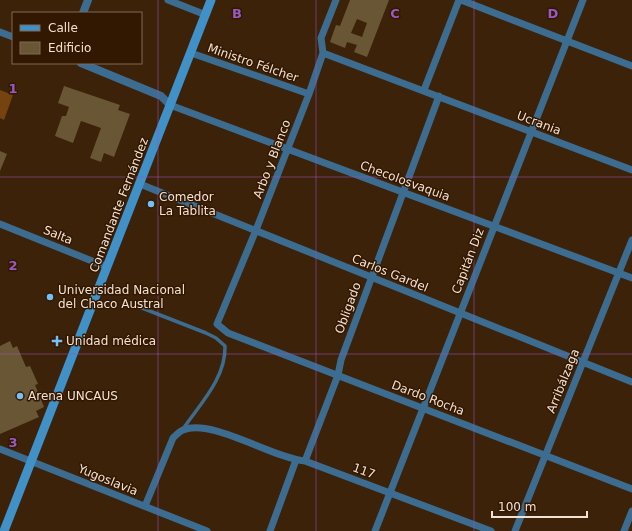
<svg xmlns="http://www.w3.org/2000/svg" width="632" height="531" font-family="'DejaVu Sans',sans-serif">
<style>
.green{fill:#74430f}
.building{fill:#695634;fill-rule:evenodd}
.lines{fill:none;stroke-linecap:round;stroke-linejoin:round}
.service{stroke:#3c6c8f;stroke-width:3.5}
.minor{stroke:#3c6c8f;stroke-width:7}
.tertiary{stroke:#3c6c8f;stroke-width:8}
.secondary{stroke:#3f91c8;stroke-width:9}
.grid{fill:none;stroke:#9959c4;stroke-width:1;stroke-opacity:0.55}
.poi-dot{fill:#75c0f6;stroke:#321800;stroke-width:1.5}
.labels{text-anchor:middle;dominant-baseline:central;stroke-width:3;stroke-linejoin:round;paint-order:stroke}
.street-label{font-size:12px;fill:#f3e1d2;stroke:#321800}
.poi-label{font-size:12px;fill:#f3e1d2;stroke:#321800;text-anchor:start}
.grid-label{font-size:13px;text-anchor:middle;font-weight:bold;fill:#9959c4;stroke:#321800;stroke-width:3;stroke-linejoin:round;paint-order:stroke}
</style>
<rect width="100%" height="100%" fill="#3c2208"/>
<path class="green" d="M0,90L13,95L4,120L0,118Z"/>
<path class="building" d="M350,0H389L367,57L354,52L357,45L347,42L345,48L330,42L336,25L340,26ZM357,19L367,23L362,37L351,33Z
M64,86L120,105L118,110L130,114L114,157L104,153L101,162L90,158L101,128L81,121L73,143L55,136L62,116H66L69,107L58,103Z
M0,151L7,154L0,171Z
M10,341L13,348L17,346L26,367L30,366L38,384L35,385L44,407L36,411L39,417L0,434V346Z"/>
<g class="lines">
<path class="service" d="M137,306L206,333L216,338L225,346C226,378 200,404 183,429"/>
<path class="minor" d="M168,0L206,15
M336,0L321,38L323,53L309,94L256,230L217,324L228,333L632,489
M461,0L632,66
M0,32L13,37
M191,53L309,94
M323,53L632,170
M424,90L459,0
M170,105L632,278
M140,184L632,382
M0,224L107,267
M0,449L207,531
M305,461L338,375L341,360L439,96
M145,506L173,438C176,435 180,431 183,430C212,418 272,458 305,461L491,531
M270,531L296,460
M375,531L583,0
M515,531L632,240
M624,531L632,511"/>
<path class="tertiary" d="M83,13L88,0
M81,63L161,96L170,105"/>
<path class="secondary" d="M4,531L211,0"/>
</g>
<path class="grid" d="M158,0V531M316,0V531M474,0V531M0,177H632M0,354H632"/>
<g class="poi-dot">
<circle cx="151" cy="204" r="4"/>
<circle cx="50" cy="297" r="4"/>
<path d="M55 335h4v4h4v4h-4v4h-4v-4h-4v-4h4z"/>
<circle cx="20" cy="396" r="4"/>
</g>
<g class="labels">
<g class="street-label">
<text transform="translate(253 63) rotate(19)">Ministro Félcher</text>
<text transform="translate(539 123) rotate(21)">Ucrania</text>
<text transform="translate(272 159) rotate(-69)">Arbo y Blanco</text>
<text transform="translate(405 181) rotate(20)">Checolosvaquia</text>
<text transform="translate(119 205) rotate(-69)">Comandante Fernández</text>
<text transform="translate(58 235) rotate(22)">Salta</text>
<text transform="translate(468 261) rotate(-69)">Capitán Diz</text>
<text transform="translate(390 273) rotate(22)">Carlos Gardel</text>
<text transform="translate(348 308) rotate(-70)">Obligado</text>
<text transform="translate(563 381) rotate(-68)">Arribálzaga</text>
<text transform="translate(428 398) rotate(21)">Dardo Rocha</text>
<text transform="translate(364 471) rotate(20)">117</text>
<text transform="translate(108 480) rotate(22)">Yugoslavia</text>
</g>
<g class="poi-label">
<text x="159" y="197">Comedor<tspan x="159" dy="14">La Tablita</tspan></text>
<text x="58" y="290">Universidad Nacional<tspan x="58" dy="14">del Chaco Austral</tspan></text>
<text x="66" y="341">Unidad médica</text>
<text x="28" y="396">Arena UNCAUS</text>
</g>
</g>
<g class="grid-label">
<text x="237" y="18">B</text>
<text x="395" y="18">C</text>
<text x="553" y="18">D</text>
<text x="13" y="93">1</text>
<text x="13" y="270">2</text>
<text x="13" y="447">3</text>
</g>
<rect x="12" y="12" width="130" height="52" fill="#321800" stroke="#7f6854"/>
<rect x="20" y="25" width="20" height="6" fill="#3f91c8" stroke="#7f6854"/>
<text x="48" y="32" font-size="12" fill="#f3e1d2">Calle</text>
<rect x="20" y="42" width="20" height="12" fill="#695634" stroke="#7f6854"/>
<text x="48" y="52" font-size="12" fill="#f3e1d2">Edificio</text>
<path d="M492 511v6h95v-6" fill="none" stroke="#f3e1d2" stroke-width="2"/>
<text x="498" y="511" font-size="12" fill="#f3e1d2" stroke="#321800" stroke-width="3" paint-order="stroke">100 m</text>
</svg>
